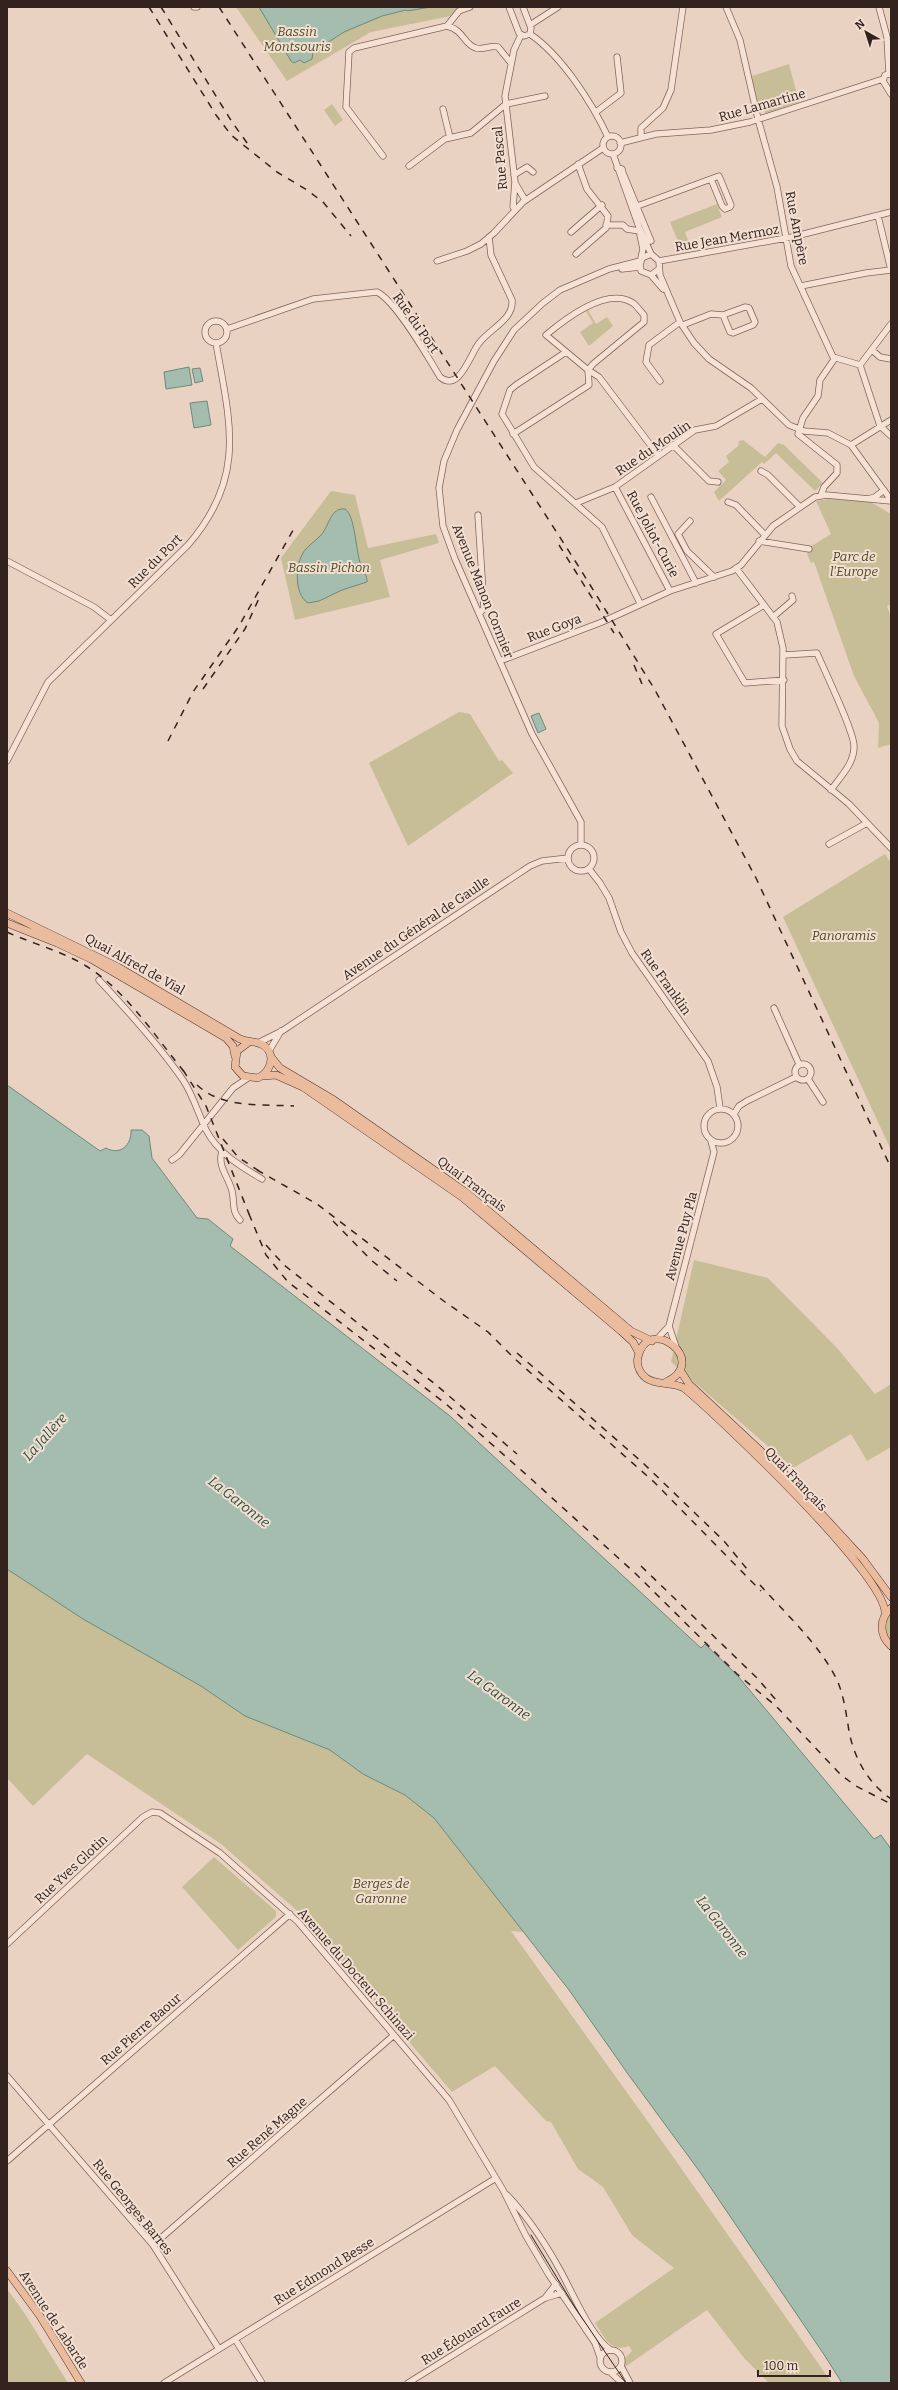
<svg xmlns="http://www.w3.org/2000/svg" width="898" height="2390" font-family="Bitter,serif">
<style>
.green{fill:#c7be97}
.water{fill:#a4bdae;stroke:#6c8a7a}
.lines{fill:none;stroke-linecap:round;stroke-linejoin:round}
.minor-casing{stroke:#82645b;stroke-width:7}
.major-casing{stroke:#50352f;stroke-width:8}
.minor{stroke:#f5e2d5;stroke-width:5.5}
.major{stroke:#eabb9d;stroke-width:7}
.tram{stroke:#33221e;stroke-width:1}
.rail{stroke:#33221e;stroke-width:1.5;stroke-dasharray:7 7;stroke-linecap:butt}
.labels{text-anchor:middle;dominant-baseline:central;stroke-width:4;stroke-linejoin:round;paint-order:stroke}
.park-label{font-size:13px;font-style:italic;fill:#4e4c26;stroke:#f2dfd1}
.street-label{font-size:13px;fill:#33221e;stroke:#f2dfd1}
.water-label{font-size:14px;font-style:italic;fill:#2e5245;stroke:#f2dfd1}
</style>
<rect width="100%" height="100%" fill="#ead2c2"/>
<path class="green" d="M236,7H460L456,15L371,32L287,81Z
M789,64L799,102L765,114L764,109L757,111L752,76Z
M332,104L343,120L335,126L324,110Z
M717,204L722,217L685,232L692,251L683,253L670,222Z
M588,310L596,324L607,317L613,326L589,346L580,332L593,323L586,311Z
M743,440L765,457L778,443L784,445L823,483L815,491L776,453L764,464L762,462L719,501L714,492L726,480L718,471L729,462L726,456L738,446L739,441Z
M331,491L355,495L368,548L436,534L439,543L380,560L390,597L295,620L281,558Z
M835,498L869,501L891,514V604L887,606L891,617V744L878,748L879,723L854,676L814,562L811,563L807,554L810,547L831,534L816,501Z
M459,712L470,714L499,761L502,760L513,773L408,846L369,763Z
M885,854L891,863V1150L783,917Z
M694,1260L768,1278L838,1349L875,1394L891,1384V1447L867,1461L851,1434L793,1468L671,1362Z
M7,1569L83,1619L201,1686L245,1716L330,1750L363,1774L405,1795L434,1818L525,1932L511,1931L669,2151L832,2383H769L744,2358L707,2310L625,2367V2358L632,2351L629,2346C610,2353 604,2336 595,2323L674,2268L632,2235L603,2187L578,2169L551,2122L546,2121L495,2066L452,2092L295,1909L221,1844L87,1754L33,1806L7,1778Z
M891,1613V1642C885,1632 883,1622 891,1613Z
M214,1857L276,1911V1917L238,1950L182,1887Z
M7,2289L25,2314L68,2383H7Z"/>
<path class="water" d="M259,7H431L407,11L406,10L382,16L344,32L313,52L312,59L304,63L300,60L294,63L291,61Z
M189,367L192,385L166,389L164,372Z
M200,368L203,381L195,383L192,369Z
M207,401L211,425L194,428L190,403Z
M345,509C355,515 356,551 360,562C361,570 368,575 367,582L342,590L319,601L308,603C293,594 295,560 306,549C311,543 317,540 322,534C329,525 331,507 345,509Z
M539,713L546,729L538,733L531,716Z
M7,1085L100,1151L106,1148C120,1156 132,1145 131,1130H142L149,1136L152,1158L197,1218L208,1219L233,1239L230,1246L450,1416L701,1648L705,1644L737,1675L874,1839L881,1835L891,1849V2383H842L823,2353L700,2172L628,2074L569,1990L434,1818L405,1795L363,1774L330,1750L245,1716L201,1686L83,1619L7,1569Z"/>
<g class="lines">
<g class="minor-casing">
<path id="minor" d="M194,7H197
M509,7L519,33L524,36L530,34L531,28L523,7
M726,7L740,40L758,119L777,187L791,266L833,357L860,365
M879,7L887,37L889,73
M530,25L558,7
M447,26L459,11L470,7
M530,34C562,56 592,103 608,137
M891,74L885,75L883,81L891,94
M443,109L450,138
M596,112L621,93L617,57
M603 145a9 9 0 1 1 18 0a9 9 0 1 1-18 0Z
M641,137V128L663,108L671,90L683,7
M620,143L656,134L711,130L750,122L883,79
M613,154L639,227L651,254L659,261L660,275L680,322L694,343L709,359L751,388L789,425L804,431L828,433L851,445L891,500
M383,156L346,107L349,52L354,48L447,26C464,30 464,45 476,48C483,50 491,45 498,47L511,63
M409,166L445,139L471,133L506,104L545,96
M617,168L622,169L623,173L651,241H646
M514,175L527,167L533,172
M515,183L525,200
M632,208L719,176L731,205L730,207L725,209L722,206L711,179
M515,209L513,207L515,182L505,96L514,50L521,35
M878,216L891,270
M606,225H623L627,229L639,231
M571,232L602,205
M640,235L643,249L641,258
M576,254L606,228L608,216L587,189L578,164
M651,254L642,258L640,265L641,271L651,275L659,269
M437,261L467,251L481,244L494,233L523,202L603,148
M659,261L792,237L891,212
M622,269L640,267
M651,275L663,289
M801,286L866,273L891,270
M205 332a11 11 0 1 1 22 0a11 11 0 1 1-22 0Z
M891,324L860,365L880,426L891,436
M683,325L711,314L723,315L730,332L733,333L753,325L755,322L749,308L745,307L723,315
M227,329L313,299L377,292C396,301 428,357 440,377C460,394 471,351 480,342C491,328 514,319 512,300L491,255L489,237
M872,350L880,357L891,359
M566,352L516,385L510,390L502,414L534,467L602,527L640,603
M660,381L646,362L649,345L680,322
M513,434L589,385L588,370L593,364L644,322V315C640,311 637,306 633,303C607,286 565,319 546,335L588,370L599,377L658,455
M673,445L709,481L718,482
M851,445L891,420
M761,471L768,475L800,507
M615,487L670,591
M821,495L824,487L837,473V465L798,434L803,418L818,396L820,380L835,358
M651,497L696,583
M868,499L875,497L884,490
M728,502L736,505L764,534
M576,503L615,487L695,430L716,426L762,399
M478,515L484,608L480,613
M690,521L678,534L687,551L714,577
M759,541L809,549
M7,561L94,607L111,620
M736,568L777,622L783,648L782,726L790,749L797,761L849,804L891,848
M764,605L716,634L745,683L784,680
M773,617L793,600L792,596
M784,655L817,653C824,670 855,733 854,747C854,764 840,777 831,790
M500,661L602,622L670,591L732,571L741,565L773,526L815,497L826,495L891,501
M7,761L48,682L188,545C247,477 230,423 216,343
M829,844L867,823
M568 858a13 13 0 1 1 26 0a13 13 0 1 1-26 0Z
M581,845V822L532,734L455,559L443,526L439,488L444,461L457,430L494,361L514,330L543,303L560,290L609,269L640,261
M589,869L600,883L609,898L621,932L632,953L708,1061L717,1087L720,1108
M99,980C129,1012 158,1044 183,1080C193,1095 198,1113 206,1130C218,1153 240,1166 262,1179
M774,1008L799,1064
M258,1043L282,1031L530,866L542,861L568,858
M269,1051L281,1031
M795 1072a8 8 0 1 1 16 0a8 8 0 1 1-16 0Z
M808,1079L823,1102
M704 1126a17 17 0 1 1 34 0a17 17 0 1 1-34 0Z
M734,1114L739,1106L747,1101L796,1077
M222,1152C217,1166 229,1178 232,1191C235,1202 231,1211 240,1220
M172,1160L179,1155L233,1088L248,1078
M669,1326L676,1347
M657,1339L669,1326L714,1152L711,1141
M7,1944L143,1817L152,1812L160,1813L220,1853L298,1922L449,2100L503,2190L526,2236L549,2275L595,2343L600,2357
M7,2076L153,2245L219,2349
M7,2161L290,1914
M507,2195C529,2218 545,2243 560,2270C572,2291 591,2338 611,2350
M153,2245L394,2035
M545,2298L556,2284
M235,2339L262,2383
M600 2361a11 11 0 1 1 22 0a11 11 0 1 1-22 0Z
M621,2366L630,2383
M610,2372L622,2383
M164,2383L496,2178
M408,2383L545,2298L562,2293"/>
</g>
<g class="major-casing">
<path id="major" d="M7,913L118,967L240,1039C247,1042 254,1041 261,1044C277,1052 272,1071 258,1078L243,1076L235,1067L237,1051L249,1042
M7,923L57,943L91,959L226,1038L233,1046L235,1056
M271,1057L280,1068L334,1100L467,1193L631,1331L652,1341
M263,1076L276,1075L303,1087L462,1197L621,1331L633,1342L639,1353
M680,1370L689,1384L780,1469L863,1559L891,1597
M666,1382C711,1361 648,1313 638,1357C636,1365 640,1373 646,1378C657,1386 671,1381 684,1388C719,1417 888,1577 885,1614
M891,1608C879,1619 879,1635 891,1646
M7,2271L40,2316L81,2383"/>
</g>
<use href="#minor" class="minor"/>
<use href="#major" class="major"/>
<path class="tram" d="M531,2235L576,2309L626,2383"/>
<path class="rail" d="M149,7L216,115L231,135L277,172L307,190L323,202L351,236
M161,7L232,122L250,147
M219,7L579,567L655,690L756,878L891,1168
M559,545L614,633
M634,665L642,684
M203,689L245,629L261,594
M168,741L193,692L239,626L296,525
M7,932C33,944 62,951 86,966C126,990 157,1039 186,1074
M183,1070L206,1106L251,1219
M197,1085C223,1109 261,1104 294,1106
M223,1139L238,1157L262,1173
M257,1170L317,1204L445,1302L488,1332L515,1359L654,1482L761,1591
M249,1214L266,1255L288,1282L446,1404L529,1477L636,1574L737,1674L776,1706L841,1775L856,1786L891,1804
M333,1221L371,1260L397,1281
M266,1245L284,1265L435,1384L517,1454
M517,1353L642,1462L724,1541L747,1569
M641,1566L757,1678L777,1701
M760,1585C785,1613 820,1645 837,1680C844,1696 846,1713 849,1731C854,1758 868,1783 891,1799"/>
</g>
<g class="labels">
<g class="park-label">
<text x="297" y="31">Bassin<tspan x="297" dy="15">Montsouris</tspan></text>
<text x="854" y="556">Parc de<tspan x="854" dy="15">l'Europe</tspan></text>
<text x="329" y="567">Bassin Pichon</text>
<text x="844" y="935">Panoramis</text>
<text x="381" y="1883">Berges de<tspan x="381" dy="15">Garonne</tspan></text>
</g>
<g class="street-label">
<text transform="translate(762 105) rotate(-16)">Rue Lamartine</text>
<text transform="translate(500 158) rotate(-95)">Rue Pascal</text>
<text transform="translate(797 228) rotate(79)">Rue Ampère</text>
<text transform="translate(727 238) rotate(-10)">Rue Jean Mermoz</text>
<text transform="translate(416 323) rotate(55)">Rue du Port</text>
<text transform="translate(653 448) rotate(-34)">Rue du Moulin</text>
<text transform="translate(653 534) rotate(62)">Rue Joliot-Curie</text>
<text transform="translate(155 561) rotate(-45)">Rue du Port</text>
<text transform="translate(483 591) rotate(68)">Avenue Manon Cormier</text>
<text transform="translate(554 628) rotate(-21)">Rue Goya</text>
<text transform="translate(416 928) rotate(-34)">Avenue du Général de Gaulle</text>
<text transform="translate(135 964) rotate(29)">Quai Alfred de Vial</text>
<text transform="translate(666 982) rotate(55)">Rue Franklin</text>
<text transform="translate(472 1184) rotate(37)">Quai Français</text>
<text transform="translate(681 1236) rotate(-75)">Avenue Puy Pla</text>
<text transform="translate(796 1479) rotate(46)">Quai Français</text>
<text transform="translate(71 1869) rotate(-43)">Rue Yves Glotin</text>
<text transform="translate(356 1974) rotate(49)">Avenue du Docteur Schinazi</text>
<text transform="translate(141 2029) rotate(-41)">Rue Pierre Baour</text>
<text transform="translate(267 2132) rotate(-41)">Rue René Magne</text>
<text transform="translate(133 2207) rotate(51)">Rue Georges Barres</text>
<text transform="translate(324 2271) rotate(-32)">Rue Edmond Besse</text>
<text transform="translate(54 2320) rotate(57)">Avenue de Labarde</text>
<text transform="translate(471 2331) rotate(-32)">Rue Édouard Faure</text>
</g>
<g class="water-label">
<text transform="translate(45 1437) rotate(-48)">La Jallère</text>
<text transform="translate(239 1502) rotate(38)">La Garonne</text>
<text transform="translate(499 1695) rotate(36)">La Garonne</text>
<text transform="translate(722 1927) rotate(52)">La Garonne</text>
</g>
</g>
<rect width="898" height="2390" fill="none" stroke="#33221e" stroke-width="16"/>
<g transform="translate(866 32) rotate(321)" stroke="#f2dfd1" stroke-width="3" paint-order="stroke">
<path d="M0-3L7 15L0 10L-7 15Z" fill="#33221e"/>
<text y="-6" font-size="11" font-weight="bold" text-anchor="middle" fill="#33221e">N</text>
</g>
<path d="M758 2370v6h72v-6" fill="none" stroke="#33221e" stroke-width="2"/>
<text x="764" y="2370" font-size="12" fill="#33221e" stroke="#f2dfd1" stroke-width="3" paint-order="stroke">100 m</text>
</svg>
